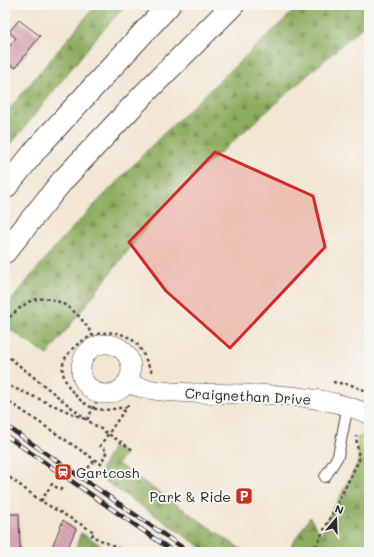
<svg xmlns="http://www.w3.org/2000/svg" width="374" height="557" font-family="Mali,sans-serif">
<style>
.grass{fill:#b2c76b;stroke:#6e794b}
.forest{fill:url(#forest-firs);stroke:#5c6c45}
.building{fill:url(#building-back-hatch)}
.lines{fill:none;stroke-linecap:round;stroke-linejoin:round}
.lane-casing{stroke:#494744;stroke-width:12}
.street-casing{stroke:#494744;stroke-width:20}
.highway-casing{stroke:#494744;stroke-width:24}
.path{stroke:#494744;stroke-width:2.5;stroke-dasharray:3 3;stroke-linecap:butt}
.lane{stroke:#fff;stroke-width:10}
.street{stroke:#fff;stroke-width:19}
.highway{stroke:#fff;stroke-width:22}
.rail-casing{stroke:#2b2b2b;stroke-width:4.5}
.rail{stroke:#f6f6f2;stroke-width:3;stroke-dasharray:9;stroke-linecap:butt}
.marked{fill:#d62828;fill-opacity:0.2;stroke:#d62828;stroke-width:3;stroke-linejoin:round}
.labels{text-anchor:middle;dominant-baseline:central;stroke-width:4;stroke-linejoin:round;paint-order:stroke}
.street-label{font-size:14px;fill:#2b2b2b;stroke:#f6f6f2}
.poi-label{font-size:14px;fill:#2b2b2b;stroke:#f6f6f2;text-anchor:start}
</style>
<defs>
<pattern id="forest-firs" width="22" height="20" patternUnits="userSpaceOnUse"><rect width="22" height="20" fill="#8dac5f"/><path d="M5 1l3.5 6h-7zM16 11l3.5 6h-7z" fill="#738c4f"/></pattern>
<pattern id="building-back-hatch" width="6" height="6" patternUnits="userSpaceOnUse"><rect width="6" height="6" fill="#dca7b6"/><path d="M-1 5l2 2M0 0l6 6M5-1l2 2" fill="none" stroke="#b38894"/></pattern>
</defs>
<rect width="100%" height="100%" fill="#f6f6f2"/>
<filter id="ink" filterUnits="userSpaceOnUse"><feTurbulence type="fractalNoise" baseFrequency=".025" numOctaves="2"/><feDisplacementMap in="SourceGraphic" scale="8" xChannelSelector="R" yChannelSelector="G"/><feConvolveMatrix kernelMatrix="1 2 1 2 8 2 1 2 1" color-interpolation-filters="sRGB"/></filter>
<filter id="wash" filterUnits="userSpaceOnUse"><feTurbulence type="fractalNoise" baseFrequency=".012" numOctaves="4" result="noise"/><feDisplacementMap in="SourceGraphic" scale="16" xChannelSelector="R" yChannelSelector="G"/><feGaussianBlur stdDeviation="0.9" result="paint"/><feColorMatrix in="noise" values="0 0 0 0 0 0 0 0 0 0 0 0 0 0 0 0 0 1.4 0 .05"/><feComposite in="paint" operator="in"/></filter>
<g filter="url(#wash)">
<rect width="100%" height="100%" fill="#f3e6d3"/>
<path class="grass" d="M367,435L369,437V465L359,460L357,438Z"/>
<path class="forest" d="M96,5H126L95,39L5,152V114Z
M300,5H369V21L169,198L47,355L5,326V308L59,242L160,137Z
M113,446L125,454L118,464L245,552H208L98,476Z
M359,460L369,465V552H287L310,517L320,535Z
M81,533L113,552H74Z"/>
<g id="blocks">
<path class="building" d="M19,20L40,36L15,68L5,60V52L16,38L9,32Z
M5,514H19L20,550L5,551Z
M63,520L76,529L66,552H50Z"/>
</g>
</g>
<g filter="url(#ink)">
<use href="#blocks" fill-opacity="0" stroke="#494744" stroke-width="1"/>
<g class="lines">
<g class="lane-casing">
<path id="lane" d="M325,477L338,456L348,405"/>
</g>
<g class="street-casing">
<path id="street" d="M81 369a25 25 0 1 1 50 0a25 25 0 1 1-50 0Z
M126,383C149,392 174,392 198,393C255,395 316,391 369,414"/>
</g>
<g class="highway-casing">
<path id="highway" d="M5,188L39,146L169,5
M5,252L63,180L147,91L233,5"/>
</g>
<path class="path" d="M5,321C12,315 19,308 27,303C53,288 81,313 92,335
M5,354L87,420L133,450
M333,382L351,385L369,392
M5,384L87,420L101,393
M5,399L101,464L107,451L100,446L130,402
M127,407C116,408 104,412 93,408C77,402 54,375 66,357C80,335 114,323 135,342C143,350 146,362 152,372
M88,468L94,461
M5,474L41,501L94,532L92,536L126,552
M41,501L52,484L60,490L62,488
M130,552H133
M313,552L359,460L356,436"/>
<use href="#lane" class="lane"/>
<use href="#street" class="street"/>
<use href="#highway" class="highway"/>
<g class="rail-casing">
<path id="rail" d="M5,425L189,552
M5,435L174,552"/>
</g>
<use href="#rail" class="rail"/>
</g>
</g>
<path class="marked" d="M215,152L313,196L325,247L230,348L166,291L129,242Z"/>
<defs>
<g id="station-square" transform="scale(0.9)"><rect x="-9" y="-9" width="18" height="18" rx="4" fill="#c8321e" stroke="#f6f6f2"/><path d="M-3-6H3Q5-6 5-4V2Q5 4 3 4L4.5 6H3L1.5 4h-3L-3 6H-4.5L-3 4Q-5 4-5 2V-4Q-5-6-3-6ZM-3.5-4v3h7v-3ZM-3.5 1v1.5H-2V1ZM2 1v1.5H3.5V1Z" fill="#fff"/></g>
<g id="parking-square" transform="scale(0.9)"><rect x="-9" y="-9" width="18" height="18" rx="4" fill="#c8321e" stroke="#f6f6f2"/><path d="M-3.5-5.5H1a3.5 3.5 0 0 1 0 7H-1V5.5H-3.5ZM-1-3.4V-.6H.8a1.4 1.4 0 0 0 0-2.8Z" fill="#fff"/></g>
</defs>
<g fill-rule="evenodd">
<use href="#station-square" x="63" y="472"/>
<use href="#parking-square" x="244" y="496"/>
</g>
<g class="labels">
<g class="street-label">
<text transform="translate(248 396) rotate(3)">Craignethan Drive</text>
</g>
<g class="poi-label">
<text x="76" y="472">Gartcosh</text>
<text x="231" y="496" text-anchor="end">Park &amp; Ride</text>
</g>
</g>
<rect width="374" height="557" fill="none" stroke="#f6f6f2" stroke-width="20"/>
<g transform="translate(336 519) rotate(19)" stroke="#f6f6f2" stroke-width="3" paint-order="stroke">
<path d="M0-3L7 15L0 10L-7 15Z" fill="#2b2b2b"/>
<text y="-6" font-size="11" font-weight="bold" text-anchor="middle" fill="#2b2b2b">N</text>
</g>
</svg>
